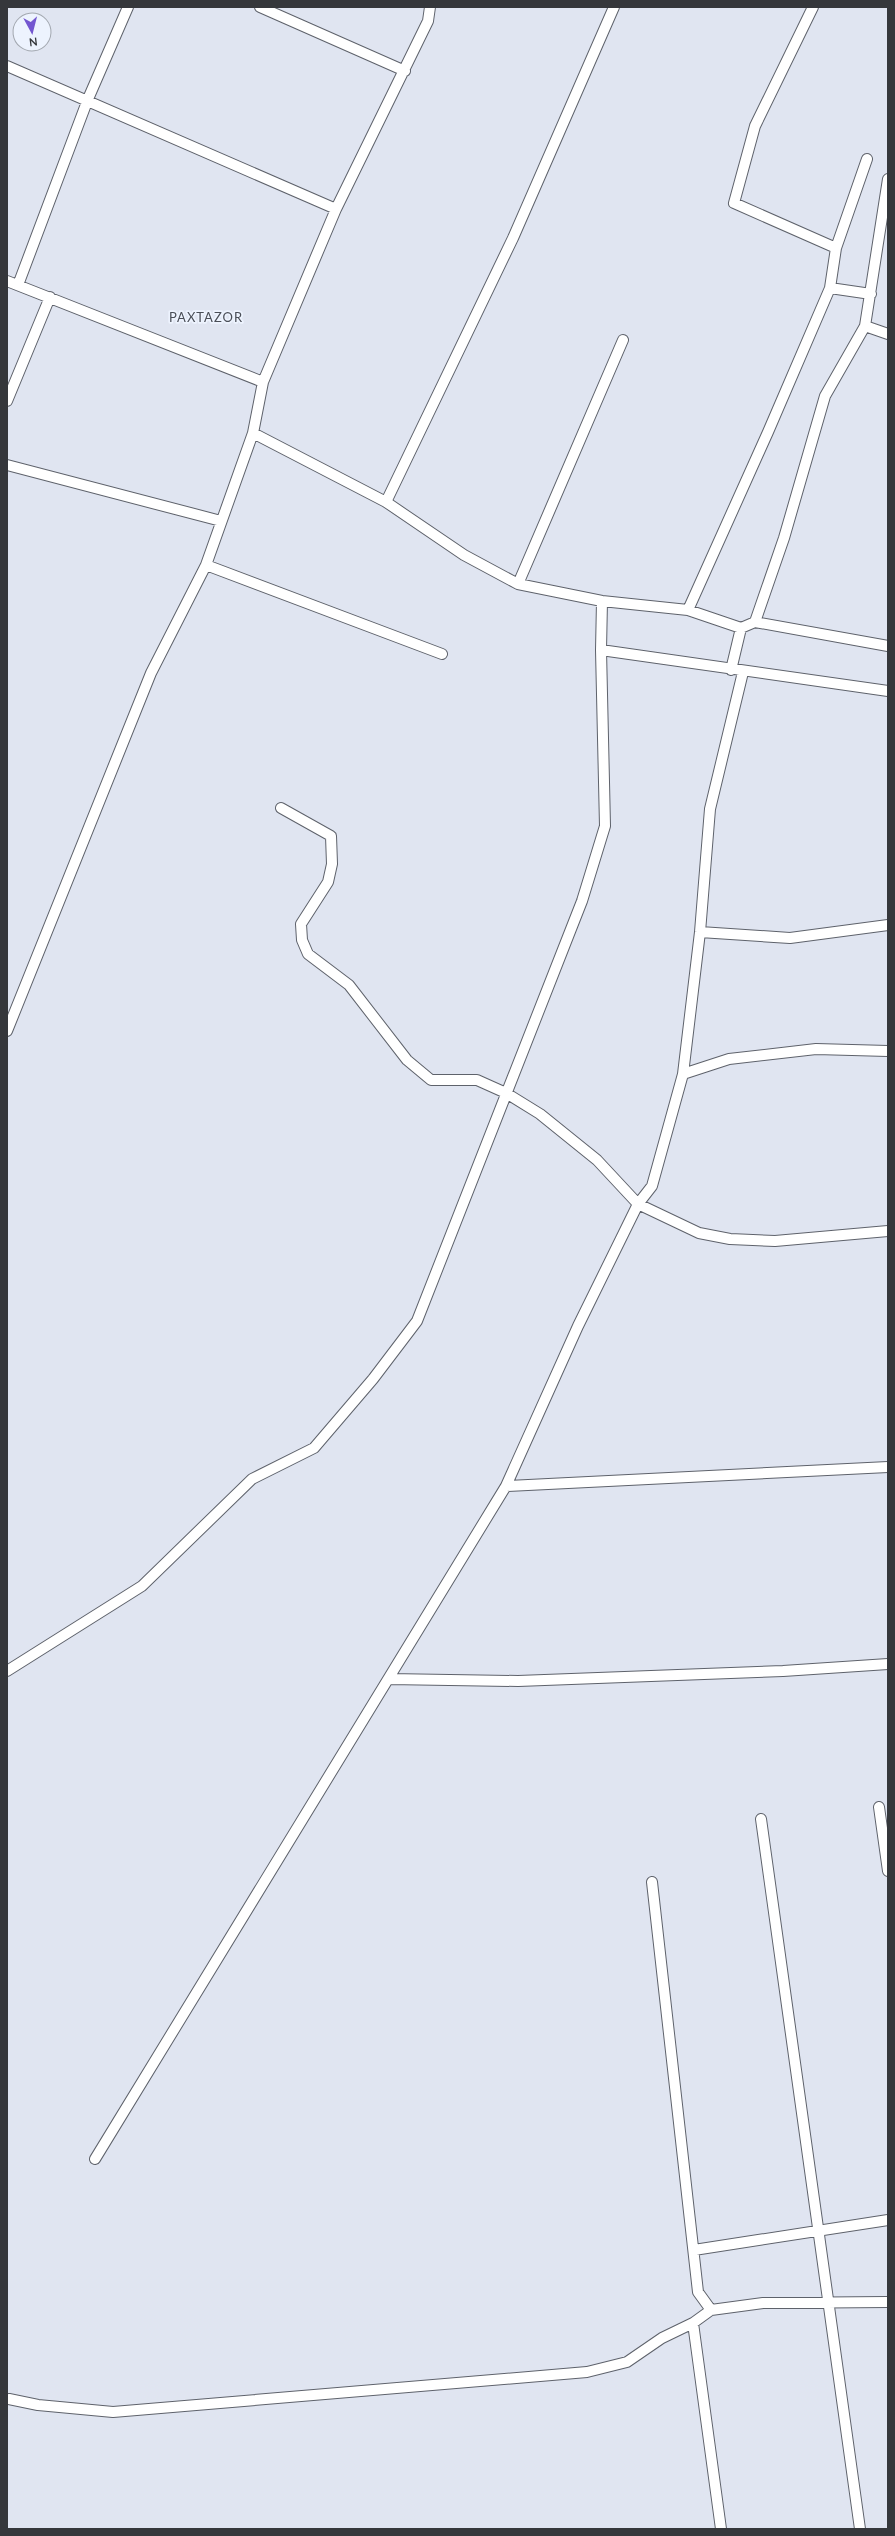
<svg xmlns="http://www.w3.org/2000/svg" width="895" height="2536" font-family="Lato,sans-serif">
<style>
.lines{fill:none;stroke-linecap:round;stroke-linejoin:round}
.minor-casing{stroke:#5e626b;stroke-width:12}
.minor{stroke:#fff;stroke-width:10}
.labels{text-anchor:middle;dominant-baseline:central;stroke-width:3.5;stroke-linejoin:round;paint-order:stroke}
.quarter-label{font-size:13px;letter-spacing:1px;fill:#4a4e57;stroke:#edf3fe}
</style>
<rect width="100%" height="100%" fill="#e0e5f1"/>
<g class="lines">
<g class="minor-casing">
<path id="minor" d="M260,7L405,71
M813,7L755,126L734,203L836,248
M7,66L336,209
M7,281L263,382
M18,285L88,99L128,7
M830,288L871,294
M865,326L888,334
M7,401L50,297
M253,433L386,502L464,555L518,584L602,601L688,610L741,628L755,622L888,646
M7,465L221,521
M386,502L513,238L614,7
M206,565L442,654
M518,584L623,340
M688,610L768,432L830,288L836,248L867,159
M755,622L784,538L825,396L865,326L888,179
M601,650L888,691
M731,670L741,628
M281,808L331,836L332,864L328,882L301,924L302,940L308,954L349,985L407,1060L431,1080H477L506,1093L540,1114L597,1160L638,1204L699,1233L730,1239L775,1241L888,1231
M700,932L790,938L888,925
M7,1031L151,673L206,565L253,433L263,382L336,209L428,21L430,7
M683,1074L729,1059L816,1049L888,1051
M506,1486L888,1467
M7,1671L142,1586L252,1479L314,1448L373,1379L417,1321L582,901L605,826L601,650L602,601
M389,1679L518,1681L783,1671L888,1664
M879,1807L888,1871
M761,1819L860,2529
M652,1882L698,2292L711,2310L693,2323L721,2529
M95,2159L506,1486L578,1326L638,1204L652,1186L683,1074L700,932L710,809L743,672
M694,2250L888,2220
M711,2310L763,2303L888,2302
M9,2399L38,2405L113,2412L587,2372L627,2362L662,2338L693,2323"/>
</g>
<use href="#minor" class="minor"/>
</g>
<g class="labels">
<g class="quarter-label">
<text x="206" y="317">PAXTAZOR</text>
</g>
</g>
<rect width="895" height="2536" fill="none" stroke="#35373b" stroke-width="16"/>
<g transform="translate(32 32) rotate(173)"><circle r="19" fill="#edf3fe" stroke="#a3a8b0"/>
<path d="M0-3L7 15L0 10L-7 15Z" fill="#7356d0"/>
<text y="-6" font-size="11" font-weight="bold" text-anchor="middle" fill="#35373b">N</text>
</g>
</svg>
